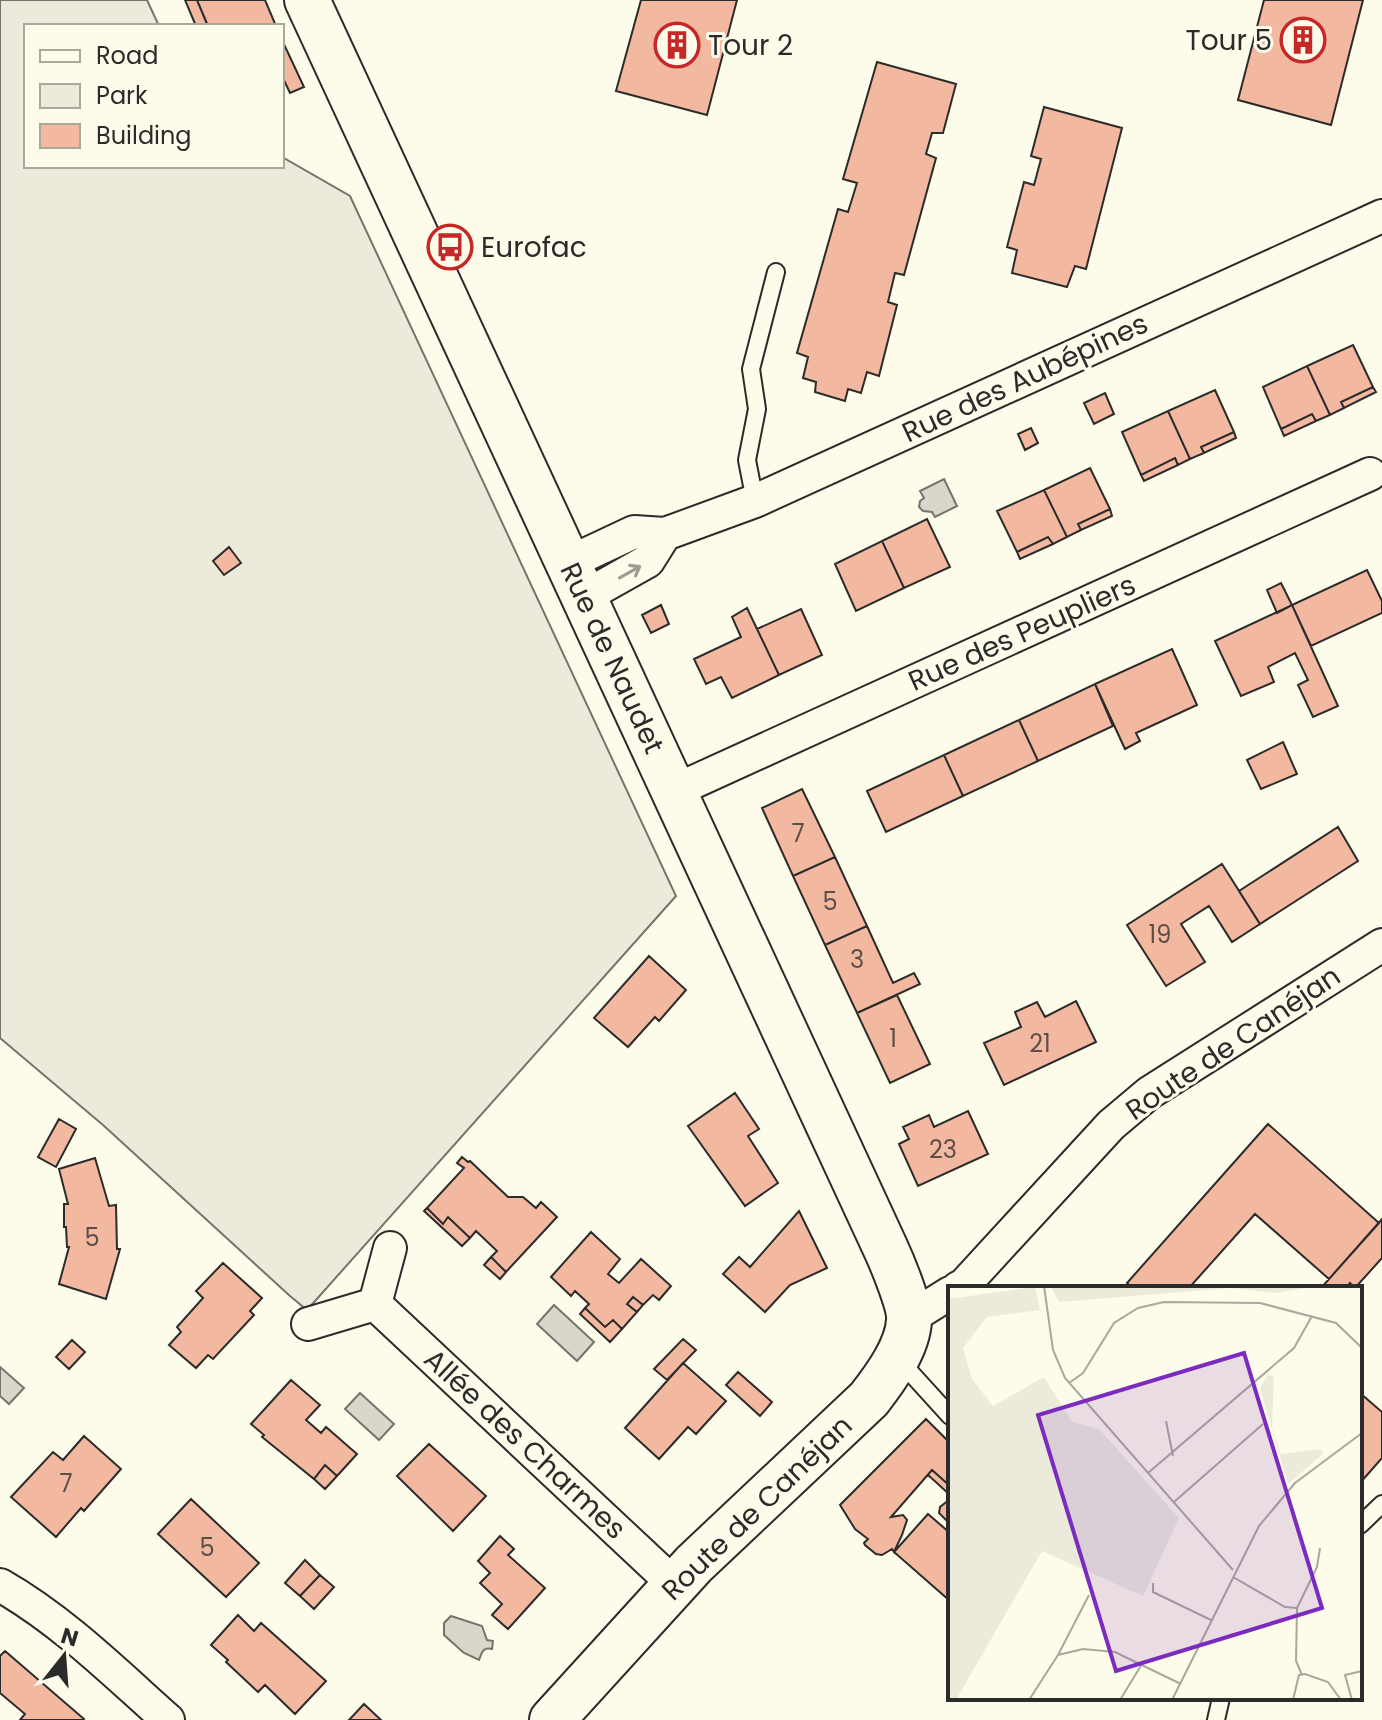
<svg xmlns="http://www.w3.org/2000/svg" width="1382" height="1720" font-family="Poppins,sans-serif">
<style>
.green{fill:#ecebdb;stroke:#74746e;stroke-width:2}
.water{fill:#d8d7c9;stroke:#74746e;stroke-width:2}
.building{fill:#f2b8a0;stroke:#2b2b2b;stroke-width:2}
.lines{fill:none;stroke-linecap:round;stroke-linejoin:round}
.lane-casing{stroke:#2b2b2b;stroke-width:20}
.street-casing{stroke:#2b2b2b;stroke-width:36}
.secondary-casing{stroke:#2b2b2b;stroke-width:48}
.lane{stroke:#fdfbea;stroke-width:16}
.street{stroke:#fdfbea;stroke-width:32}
.secondary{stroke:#fdfbea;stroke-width:44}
.oneway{stroke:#9e9d94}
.labels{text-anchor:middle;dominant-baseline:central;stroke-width:6;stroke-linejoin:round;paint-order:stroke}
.number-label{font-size:24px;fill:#5d4e48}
.poi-label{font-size:28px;fill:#2b2b2b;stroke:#fdfbea;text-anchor:start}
.street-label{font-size:28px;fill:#2b2b2b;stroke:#fdfbea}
.inset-road{fill:none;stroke:#a9a89e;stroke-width:2}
.view{fill:#7b2cbf;fill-opacity:0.15;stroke:#7b2cbf;stroke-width:4}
.inset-edge{fill:none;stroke:#2b2b2b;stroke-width:4}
</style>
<rect width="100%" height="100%" fill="#fdfbea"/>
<path class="green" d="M0,0H147L159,26H26V166H282V157L350,196L676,896L307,1310L290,1296L103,1125L0,1038Z"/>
<path class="water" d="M944,479L957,506L935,517L932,512L923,511L919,507L920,501L924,498L920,491Z
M554,1305L594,1342L577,1361L537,1324Z
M0,1367L24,1388L9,1404L0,1396Z
M360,1393L394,1424L379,1440L345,1409Z
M451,1616L482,1626L487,1640L493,1641L492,1649C483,1647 482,1652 479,1660L464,1653L444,1635V1623Z"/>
<path class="building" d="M185,0H197L207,24L196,26Z
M197,0H265L276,26H208Z
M641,0H737L707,115L616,91Z
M1264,0H1363L1331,125L1238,100Z
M282,40L304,87L290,93L282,76Z
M877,62L956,84L943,133H932L926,154L936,158L904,275L895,273L888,302L897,305L879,376L867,372L861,393L848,389L845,401L815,392L816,382L803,378L808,357L797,353L838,209L848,212L857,183L843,179Z
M1044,107L1122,128L1086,269L1075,266L1067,287L1012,273L1017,250L1007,247L1024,182L1034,185L1041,159L1031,156Z
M1353,345L1373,387L1341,402L1344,408L1330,415L1307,366Z
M1307,366L1330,415L1316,421L1312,414L1281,429L1263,387Z
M1373,387L1376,392L1344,408L1341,402Z
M1215,390L1234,432L1201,447L1204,453L1190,459L1168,411Z
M1105,393L1114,414L1094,424L1084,403Z
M1168,411L1190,459L1178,465L1175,458L1141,475L1122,432Z
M1312,414L1316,421L1284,436L1281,429Z
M1031,428L1038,443L1025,450L1018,434Z
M1234,432L1236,438L1204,453L1201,447Z
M1175,458L1178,465L1144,481L1141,475Z
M1090,468L1110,509L1078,524L1081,530L1067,537L1044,490Z
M1044,490L1067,537L1053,544L1048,537L1017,552L997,511Z
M1110,509L1112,516L1081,530L1078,524Z
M927,519L950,567L904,588L882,541Z
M1048,537L1053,544L1020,559L1017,552Z
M882,541L904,588L856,611L835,564Z
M229,547L241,563L224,575L213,561Z
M1367,570L1382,601V613L1311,646L1292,605Z
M1281,583L1292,605L1277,613L1267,590Z
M661,605L669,624L651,633L642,615Z
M1292,605L1338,706L1313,717L1298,685L1308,680L1295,653L1268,667L1274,682L1241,696L1215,641Z
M747,608L779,675L732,698L721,677L706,684L694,659L741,637L732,617Z
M801,609L822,655L779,675L757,629Z
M1172,649L1197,705L1136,733L1140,741L1125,749L1095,684Z
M1095,684L1113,726L1038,761L1019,720Z
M1019,720L1038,761L963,796L944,755Z
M1283,742L1297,774L1261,789L1247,760Z
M944,755L963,796L886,832L867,791Z
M802,789L835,857L793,876L762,808Z
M1338,827L1358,861L1260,924L1239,891Z
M835,857L867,926L825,945L793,876Z
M1222,864L1260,924L1232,942L1209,906L1181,924L1205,962L1166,986L1127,925Z
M867,926L893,983L914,973L920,984L857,1013L825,945Z
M649,956L686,990L659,1021L655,1017L628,1047L594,1018Z
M897,995L930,1064L890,1083L857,1013Z
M1076,1001L1096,1042L1004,1085L984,1043L1021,1027L1015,1012L1037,1002L1045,1017Z
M735,1093L759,1129L748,1136L778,1183L745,1206L688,1126Z
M968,1111L988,1154L918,1186L899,1144L909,1139L903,1127L929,1115L934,1127Z
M59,1119L76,1129L56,1167L38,1157Z
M1268,1124L1379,1223L1329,1279L1255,1214L1189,1288H1132L1127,1283Z
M462,1157L468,1162L470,1161L508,1197H523L536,1208L541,1202L557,1217L506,1272L491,1257L497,1251L476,1231L470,1238L448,1217L443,1224L427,1208L464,1168L457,1163Z
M95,1158L109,1206L116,1205L117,1249H120L106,1299L59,1284L69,1247H67L66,1227H64V1204H68L59,1169Z
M427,1208L443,1224L448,1217L470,1238L462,1246L424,1211Z
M799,1211L827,1268L790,1285L765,1312L723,1274L739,1257L750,1267Z
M1382,1219V1258L1355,1288L1350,1283L1346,1288H1321Z
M591,1232L620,1259L608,1274L619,1283L641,1259L671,1286L659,1300L653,1295L643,1305L633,1297L627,1304L637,1312L622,1329L613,1320L605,1327L585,1308L589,1304L575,1291L571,1296L551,1277Z
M491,1257L506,1272L500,1279L484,1265Z
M223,1263L262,1298L250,1311L254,1315L213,1359L208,1355L196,1368L169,1345L181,1332L177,1327L203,1298L196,1291Z
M633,1297L643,1305L637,1312L627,1304Z
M585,1308L605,1327L613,1320L622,1329L610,1342L580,1314Z
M683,1339L696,1350L667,1380L654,1369Z
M72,1340L85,1352L69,1369L56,1357Z
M683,1363L726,1401L696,1434L688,1427L659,1459L625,1428Z
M738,1372L772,1402L760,1416L726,1385Z
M291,1380L320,1405L306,1420L321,1433L326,1427L357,1454L337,1476L325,1465L314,1479L262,1437L264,1435L251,1424Z
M1360,1393L1382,1412V1458L1360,1483Z
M926,1419L950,1443V1486L932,1470L891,1517L903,1515L907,1520L902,1535L894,1552L892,1549L882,1555L876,1554L865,1545L864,1543L868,1539L855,1529L840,1505Z
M84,1436L121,1469L84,1511L81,1508L56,1537L11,1497L53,1452L63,1460Z
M429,1444L486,1496L453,1531L397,1476Z
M325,1465L337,1476L325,1489L314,1479Z
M932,1470L950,1486V1495L928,1475Z
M191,1499L259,1563L226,1597L158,1534Z
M950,1499V1524L939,1513L940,1507Z
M928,1514L950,1533V1601L894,1552Z
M500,1536L514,1549L508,1555L545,1588L508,1629L492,1615L502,1604L480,1583L490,1573L478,1561Z
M305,1560L320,1575L300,1596L285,1583Z
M320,1575L334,1587L314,1609L300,1596Z
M238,1615L254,1631L261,1623L326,1681L295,1714L265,1685L258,1692L226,1662L228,1660L211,1645Z
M5,1651L84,1719L83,1720H20L25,1714L0,1693V1656Z
M364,1704L381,1720H349Z"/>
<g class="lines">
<g class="lane-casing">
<path id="lane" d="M755,501L747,460L757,409L751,369L776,272
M900,1361L950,1416
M1360,1525L1382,1504
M1216,1720L1221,1698"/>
</g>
<g class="street-casing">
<path id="street" d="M568,563L634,532L665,534L755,501L1382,216
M584,597L648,561L665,534
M674,791L1370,474
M390,1248L375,1304L675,1585
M958,1288L964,1285L1111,1125L1149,1093L1382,945
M910,1318L950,1293
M308,1324L375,1304
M0,1585C63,1621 114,1672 168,1720"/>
</g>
<g class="secondary-casing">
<path id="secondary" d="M307,0L885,1247C892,1262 910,1305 909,1320C908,1347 886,1377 869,1399L694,1564L552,1720"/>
</g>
<use href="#lane" class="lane"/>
<use href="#street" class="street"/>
<use href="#secondary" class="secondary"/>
</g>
<defs><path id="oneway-shaft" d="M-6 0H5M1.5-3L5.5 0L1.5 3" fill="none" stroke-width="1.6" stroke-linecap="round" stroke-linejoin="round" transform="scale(2)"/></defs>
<use class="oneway" href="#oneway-shaft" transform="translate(630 572) rotate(-29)"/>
<defs>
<g id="building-ring" transform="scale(2.3)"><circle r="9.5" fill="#fdfbea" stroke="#c62828" stroke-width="1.5"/><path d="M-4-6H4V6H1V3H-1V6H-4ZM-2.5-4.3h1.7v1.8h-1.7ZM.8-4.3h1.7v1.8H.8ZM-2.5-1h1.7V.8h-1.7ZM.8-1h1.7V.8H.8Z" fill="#c62828"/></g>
<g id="bus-ring" transform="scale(2.3)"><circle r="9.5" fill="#fdfbea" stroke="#c62828" stroke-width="1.5"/><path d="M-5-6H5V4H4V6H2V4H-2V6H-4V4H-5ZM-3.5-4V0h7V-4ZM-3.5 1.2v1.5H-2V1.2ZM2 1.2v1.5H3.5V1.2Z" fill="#c62828"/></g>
</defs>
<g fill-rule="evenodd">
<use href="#building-ring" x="1303" y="40"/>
<use href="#building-ring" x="677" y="45"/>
<use href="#bus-ring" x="450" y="247"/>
</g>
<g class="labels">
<g class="number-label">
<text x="798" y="833">7</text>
<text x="830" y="901">5</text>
<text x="1160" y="934">19</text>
<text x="857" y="959">3</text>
<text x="893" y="1038">1</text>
<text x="1040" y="1043">21</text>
<text x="943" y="1149">23</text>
<text x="92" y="1237">5</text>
<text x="66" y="1483">7</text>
<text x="207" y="1547">5</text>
</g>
<g class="poi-label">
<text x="1272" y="40" text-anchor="end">Tour 5</text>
<text x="708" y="45">Tour 2</text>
<text x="481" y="247">Eurofac</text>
</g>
<g class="street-label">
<text transform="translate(1025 378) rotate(-25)">Rue des Aubépines</text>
<text transform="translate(1022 633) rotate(-24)">Rue des Peupliers</text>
<text transform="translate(612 658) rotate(65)">Rue de Naudet</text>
<text transform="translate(1233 1043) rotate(-34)">Route de Canéjan</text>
<text transform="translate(525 1444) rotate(43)">Allée des Charmes</text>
<text transform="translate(757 1508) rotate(-44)">Route de Canéjan</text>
</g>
</g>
<g transform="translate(948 1286)">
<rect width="414" height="414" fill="#fdfbea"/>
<path d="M103,0H369L328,7L283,2L111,16ZM87,1L92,24L39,31L15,62L24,93L45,120L96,91L124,136L151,143L231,232L195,310L94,265L8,414H0V13ZM320,88L326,91L324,141L333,168L372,163L376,167L340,198L312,102Z" fill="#ecebdb"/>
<path class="inset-road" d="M96,0L105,64L117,92L285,284M121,97L135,87L166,37L190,22L216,16L312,17L388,37L414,62M218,135L225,170M200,187L346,62L364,30M226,216L315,138M285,291L337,321L349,322M205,297V306L263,334M110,369L141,309M354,389L348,375L349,322L369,281L372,262M81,414L110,369L135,363L167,366L233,398M172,414L194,378M224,414L311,240L347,197L414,147M345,414L351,389L357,388L380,396L393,414M404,414L397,389L414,385"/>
<path class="view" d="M296,67L374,322L168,385L90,129Z"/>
<rect width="414" height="414" class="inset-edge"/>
</g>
<rect x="24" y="24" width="260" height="144" fill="#fdfbea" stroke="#a9a89e" stroke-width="2"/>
<rect x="40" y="50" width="40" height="12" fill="#fdfbea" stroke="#a9a89e" stroke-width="2"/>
<text x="96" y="64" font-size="24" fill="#2b2b2b">Road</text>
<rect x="40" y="84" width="40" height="24" fill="#ecebdb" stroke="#a9a89e" stroke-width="2"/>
<text x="96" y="104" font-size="24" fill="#2b2b2b">Park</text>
<rect x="40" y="124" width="40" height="24" fill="#f2b8a0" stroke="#a9a89e" stroke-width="2"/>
<text x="96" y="144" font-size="24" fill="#2b2b2b">Building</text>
<g transform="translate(64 1656) rotate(17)" stroke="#fdfbea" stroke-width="6" paint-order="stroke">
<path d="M0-6L14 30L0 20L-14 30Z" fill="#2b2b2b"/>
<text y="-12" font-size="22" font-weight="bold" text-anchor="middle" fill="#2b2b2b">N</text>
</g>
</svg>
